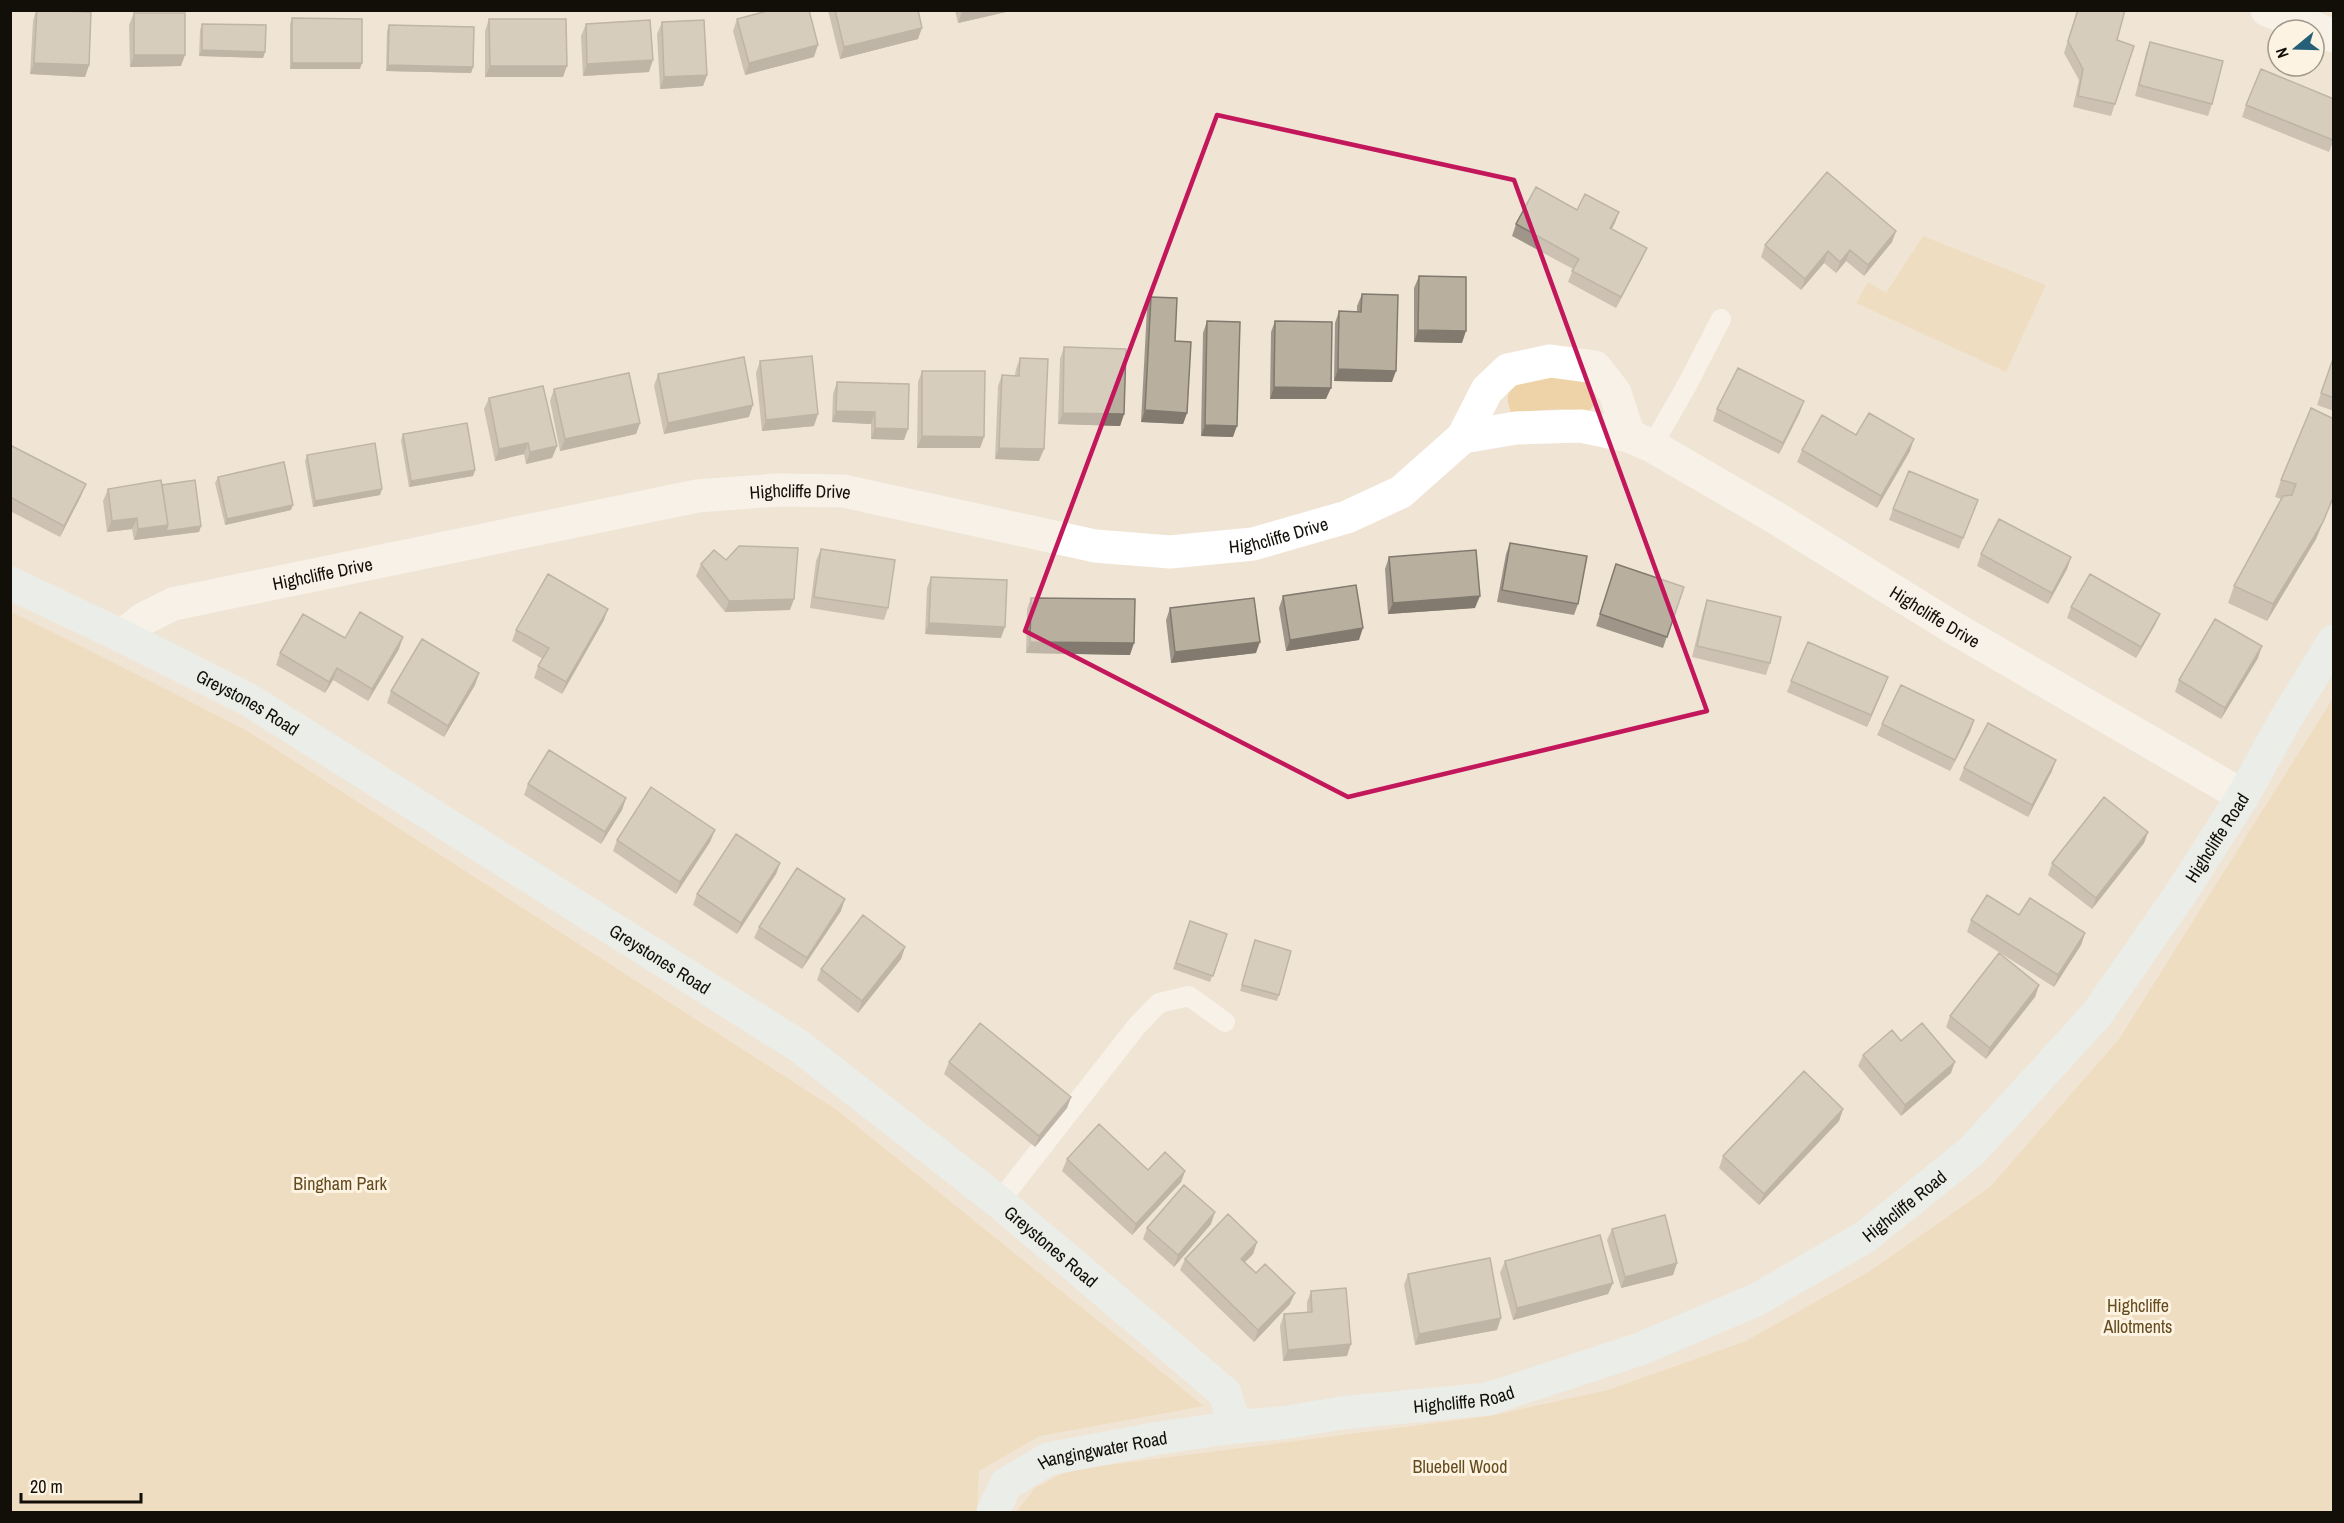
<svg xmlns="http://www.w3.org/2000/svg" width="2344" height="1523" font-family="'Archivo Narrow',sans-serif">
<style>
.green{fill:#eed3a9}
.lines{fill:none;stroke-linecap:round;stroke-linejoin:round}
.lane{stroke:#fff;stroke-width:20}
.street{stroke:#fff;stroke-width:33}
.secondary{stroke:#e3f5fe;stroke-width:33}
.wall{fill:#9f9689}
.shaded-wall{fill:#827a6f}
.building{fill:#b9af9f;stroke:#827a6f;stroke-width:1.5}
.marked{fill:none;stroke:#c2185b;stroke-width:4.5;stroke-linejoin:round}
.labels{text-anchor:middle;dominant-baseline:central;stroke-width:6;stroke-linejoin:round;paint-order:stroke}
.street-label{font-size:18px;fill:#120f09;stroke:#fdf3e2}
.park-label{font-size:18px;fill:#654c1f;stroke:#fdf3e2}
</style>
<rect width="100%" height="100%" fill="#f0e5d5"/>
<path class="green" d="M1923,236L2046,285L2006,372L1856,303L1868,282L1886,293Z
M1581,376L1597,392L1595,404L1589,411L1563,409L1511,412C1504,395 1509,392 1519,378Z
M11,612L79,645L246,730L837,1110L1204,1406L1040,1436L979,1471L977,1512H11Z
M2333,698V1512H1016L1035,1488L1069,1470L1489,1416L1608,1390L1746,1341L1870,1271L1990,1187L2119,1039Z"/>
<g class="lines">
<path class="lane" d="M1652,446L1687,385L1721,319
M999,1202L1136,1027L1159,1003L1189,996L1225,1022"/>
<g class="street">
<path d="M2267,10L2334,36"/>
<path d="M1463,437L1487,390L1508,370L1550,361L1595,367L1615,393L1629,436"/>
<path id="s1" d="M122,636L143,619L173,604L697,496L777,490L844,491L1095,546L1170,552L1253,544L1347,517L1401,492L1463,437L1516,428L1581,426L1629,436L1652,446L1776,518L1952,627L2243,796"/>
</g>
<g class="secondary">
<path id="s2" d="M10,583L122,636L249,700L799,1046L999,1202L1225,1393L1235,1427"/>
<path id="s3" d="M993,1512L1006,1484L1048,1459L1159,1438L1235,1427L1289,1422L1341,1413L1488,1399L1640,1349L1756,1300L1865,1237L1972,1151L2097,1014L2181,893L2243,796L2285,720L2334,641"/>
</g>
</g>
<path class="wall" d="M36,10L89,65L85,77L30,74L33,21Z
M828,10H918V39L840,59Z
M955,10H1015L958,23Z
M2077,10L2117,40L2115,104L2111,116L2073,107L2079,80L2064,53Z
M134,13L181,66L130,67L129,25Z
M292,18L360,69H290V24Z
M489,19L563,77H485V31Z
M737,19L814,57L745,75L733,31Z
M662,22L707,75L703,86L660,89L657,34Z
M202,24L265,52L263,58L199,56L200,30Z
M586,24L649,72L583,76L581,36Z
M389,25L473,67L471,73L386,71L387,31Z
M2150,42L2212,104L2208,116L2135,96L2146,53Z
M2246,105L2334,139L2329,152L2242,117Z
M1577,210L1619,212L1611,229L1647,248L1642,259L1616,308L1568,282L1573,269L1512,236L1516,224Z
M1896,231L1892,242L1864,276L1846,261L1836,273L1824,263L1801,290L1761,257L1765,245Z
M1419,276L1462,343L1414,342V288Z
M1362,294L1392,382L1334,381L1335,323L1339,311L1357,312V306Z
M1151,297L1175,341L1187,413L1183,424L1141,422L1147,308Z
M1207,321L1233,437L1201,436L1203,333Z
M1275,321L1326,399H1270L1271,332Z
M1064,347L1124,414L1120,426L1058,424L1060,359Z
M2334,355V411L2317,405Z
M1020,358L1039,461L995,459L998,386L1002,375H1015L1016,369Z
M760,361L814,426L762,431L756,373Z
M922,371L984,437L980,448H917L918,382Z
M658,374L749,417L664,434L654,386Z
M837,382L909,384L904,440L871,439V424L832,422L833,394Z
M554,389L640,423L636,434L560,451L550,401Z
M489,398L557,446L552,458L526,464L524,454L495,461L484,409Z
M1717,409L1800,412L1779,454L1713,421Z
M2334,419V497L2316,539L2267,621L2228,603L2234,586L2281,499L2275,497L2281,480Z
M403,434L475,470L473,476L409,487L401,440Z
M1856,435L1910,451L1877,508L1797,462L1802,450Z
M10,445L81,496L60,537L10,511Z
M307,455L380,495L313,507L305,461Z
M218,477L291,510L225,525L215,483Z
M162,485L201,526L199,532L134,540L132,529L107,532L103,501L108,489Z
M1978,500L1959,549L1889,520L1893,509Z
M1510,543L1578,604L1574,615L1497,602L1506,554Z
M821,549L888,608L884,620L810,608L816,561Z
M1981,554L2071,557L2067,569L2048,604L1977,566Z
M1389,557L1475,608L1388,614L1385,569Z
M701,564L790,610L725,612L696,576Z
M1616,564L1684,587L1663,648L1596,626Z
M931,577L1001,638L925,634L927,588Z
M1283,596L1359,640L1286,651L1279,608Z
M1031,598L1130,655L1026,653L1027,609Z
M1707,600L1770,663L1766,675L1692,657L1703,612Z
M2071,607L2160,614L2155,625L2136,658L2067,618Z
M1170,608L1256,653L1171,663L1166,620Z
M604,620L562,694L534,678L538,666L543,659L512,641L516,630Z
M345,638L399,649L368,701L333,680L325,693L276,665L280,653Z
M2258,658L2221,719L2175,692L2179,680Z
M479,673L475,685L444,737L387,703L391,691Z
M1888,677L1867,727L1787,692L1791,681Z
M1974,720L1970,732L1950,771L1877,735L1882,724Z
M1964,768L2052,771L2028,817L1959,780Z
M528,784L626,798L622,810L601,844L524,795Z
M715,830L710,842L676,894L613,851L617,840Z
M2148,832L2144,843L2092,909L2048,875L2052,863Z
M780,863L776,874L737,934L693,905L697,894Z
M841,911L802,969L754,938L759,927Z
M2019,915L2085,933L2081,945L2054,987L1967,932L1971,920Z
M1190,921L1227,934L1210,982L1173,969Z
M1253,946L1279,995L1277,1001L1240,991Z
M905,947L901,959L858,1013L817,980L821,969Z
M2039,985L2035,997L1986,1059L1946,1027L1950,1016Z
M1863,1055L1951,1073L1901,1116L1858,1066Z
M949,1062L1071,1097L1067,1108L1035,1147L944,1074Z
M1843,1109L1839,1121L1759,1205L1719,1168L1723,1156Z
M1067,1159L1148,1170L1185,1171L1181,1182L1132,1235L1062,1171Z
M1211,1224L1174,1267L1143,1239L1147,1228Z
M1612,1229L1677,1263L1673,1275L1621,1288L1607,1240Z
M1257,1242L1253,1254L1245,1262L1290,1304L1254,1342L1180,1270L1185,1259Z
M1505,1261L1613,1283L1608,1294L1513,1320L1500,1273Z
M1408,1274L1497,1330L1415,1345L1404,1285Z
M1311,1291L1347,1356L1283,1361L1280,1326L1284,1314L1307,1312V1302Z"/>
<path class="shaded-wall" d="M968,10H1015L958,23L962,12Z
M922,28L918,39L840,59L844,47Z
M818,45L814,57L745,75L749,63Z
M202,50L265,52L263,58L199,56Z
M134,55H185L181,66L130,67Z
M653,60L649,72L583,76L587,64Z
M34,63L89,65L85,77L30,74Z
M292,63H362L360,69H290Z
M388,65L473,67L471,73L386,71Z
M490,66H567L563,77H485Z
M707,75L703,86L660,89L664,77Z
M1619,212L1615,223L1606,240L1610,228Z
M1896,231L1892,242L1864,276L1868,265Z
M1647,248L1642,259L1616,308L1621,297Z
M1850,250L1846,261L1836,273L1840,262Z
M1828,251L1824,263L1801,290L1805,279Z
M1418,330L1466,331L1462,343L1414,342Z
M1338,369L1396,371L1392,382L1334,381Z
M1274,387L1331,388L1326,399H1270Z
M1804,401L1800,412L1779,454L1783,443Z
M753,405L749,417L664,434L668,423Z
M1145,410L1187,413L1183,424L1141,422Z
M836,411L875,412L871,424L832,422Z
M1063,413L1124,414L1120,426L1058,424Z
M818,414L814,426L762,431L766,420Z
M640,423L636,434L560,451L565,439Z
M1205,425L1237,426L1233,437L1201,436Z
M875,428L908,429L904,440L871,439Z
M922,436L984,437L980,448H917Z
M1914,439L1910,451L1877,508L1881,496Z
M528,443L524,454L495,461L499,449Z
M557,446L552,458L526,464L530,452Z
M999,448L1044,449L1039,461L995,459Z
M475,470L473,476L409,487L411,481Z
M86,484L81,496L60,537L64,526Z
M382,489L380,495L313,507L315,501Z
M2334,495L2316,539L2267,621L2273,604Z
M293,505L291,510L225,525L227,519Z
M137,518L132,529L107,532L112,521Z
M168,525L201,526L199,532L134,540L138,529Z
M2071,557L2067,569L2048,604L2052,593Z
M1480,596L1475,608L1388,614L1393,603Z
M794,599L790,610L725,612L729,601Z
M608,609L604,620L562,694L566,682Z
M2160,614L2155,625L2136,658L2141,647Z
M929,623L1005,627L1001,638L925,634Z
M1363,628L1359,640L1286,651L1290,640Z
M403,637L399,649L368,701L372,689Z
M1030,642L1134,643L1130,655L1026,653Z
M1260,642L1256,653L1171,663L1175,652Z
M2262,646L2258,658L2221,719L2225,708Z
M337,668L333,680L325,693L329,682Z
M479,673L475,685L444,737L448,726Z
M1888,677L1884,688L1867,727L1871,715Z
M1974,720L1970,732L1950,771L1955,760Z
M2056,760L2052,771L2028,817L2032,805Z
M626,798L622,810L601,844L605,832Z
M715,830L710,842L676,894L680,882Z
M2148,832L2144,843L2092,909L2096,898Z
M780,863L776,874L737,934L741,923Z
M845,899L841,911L802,969L807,958Z
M2085,933L2081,945L2054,987L2058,975Z
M905,947L901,959L858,1013L862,1001Z
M2039,985L2035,997L1986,1059L1990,1048Z
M1955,1062L1951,1073L1901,1116L1905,1105Z
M1071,1097L1067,1108L1035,1147L1039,1136Z
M1843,1109L1839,1121L1759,1205L1764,1194Z
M1185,1171L1181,1182L1132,1235L1136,1224Z
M1215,1212L1211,1224L1174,1267L1178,1255Z
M1257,1242L1253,1254L1237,1270L1241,1259Z
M1677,1263L1673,1275L1621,1288L1625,1277Z
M1613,1283L1608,1294L1513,1320L1517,1308Z
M1295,1293L1290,1304L1254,1342L1258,1330Z
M1501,1318L1497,1330L1415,1345L1419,1334Z
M1351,1344L1347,1356L1283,1361L1288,1350Z"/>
<path class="building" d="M37,10L91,12L89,65L34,63Z
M771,10H809L818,45L749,63L737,19Z
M835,10H918L922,28L844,47Z
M2078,10H2125L2117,40L2134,46L2115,104L2078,96L2083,69L2068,41Z
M134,13H185V55H134Z
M292,18L362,19V63H292Z
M489,19H566L567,66H490Z
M650,20L653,60L587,64L586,24Z
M704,20L707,75L664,77L662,22Z
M202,24L266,25L265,52L202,50Z
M389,25L474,27L473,67L388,65Z
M2150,42L2223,61L2212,104L2139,85Z
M2261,69L2334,99L2333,140L2246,105Z
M1827,172L1896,231L1868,265L1850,250L1840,262L1828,251L1805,279L1765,245Z
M1536,187L1577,210L1585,194L1619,212L1610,228L1647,248L1621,297L1572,271L1579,259L1516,224Z
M1419,276L1466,277V331L1418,330Z
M1362,294L1398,295L1396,371L1338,369L1339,311L1361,312Z
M1151,297L1177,298L1175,341L1191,342L1187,413L1145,410Z
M1207,321L1240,322L1237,426L1205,425Z
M1275,321L1332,322L1331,388L1274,387Z
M1064,347L1126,349L1124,414L1063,413Z
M812,356L818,414L766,420L760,361Z
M2334,356V398L2321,393Z
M744,357L753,405L668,423L658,374Z
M1020,358L1048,359L1044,449L999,448L1002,375L1019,376Z
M1738,368L1804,401L1783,443L1717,409Z
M922,371H985L984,437L922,436Z
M629,373L640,423L565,439L554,389Z
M837,382L909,384L908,429L875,428V412L836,411Z
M543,386L557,446L530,452L528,443L499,449L489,398Z
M2311,408L2334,419V495L2323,522L2273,604L2234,586L2283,496L2292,495L2296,484L2281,480Z
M1869,413L1914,439L1881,496L1802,450L1822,415L1856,435Z
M467,423L475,470L411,481L403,434Z
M375,443L382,489L315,501L307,455Z
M10,445L86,484L64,526L10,497Z
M284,462L293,505L227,519L218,477Z
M1909,471L1978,500L1963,538L1893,509Z
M161,480L168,525L138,529L137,518L112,521L108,489Z
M195,480L201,526L166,531L168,525L162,485Z
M1999,519L2071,557L2052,593L1981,554Z
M1510,543L1587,556L1578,604L1502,590Z
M739,546L798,548L794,599L729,601L701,564L714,550L726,560Z
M821,549L895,560L888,608L814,597Z
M1476,550L1480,596L1393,603L1389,557Z
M1616,564L1684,587L1667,637L1600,614Z
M548,574L608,609L566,682L538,666L549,648L516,630Z
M2090,574L2160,614L2141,647L2071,607Z
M931,577L1007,580L1005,627L929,623Z
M1356,585L1363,628L1290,640L1283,596Z
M1031,598L1135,599L1134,643L1030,642Z
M1254,598L1260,642L1175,652L1170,608Z
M1707,600L1781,617L1770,663L1697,646Z
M360,612L403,637L372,689L337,668L329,682L280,653L303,614L345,638Z
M2215,619L2262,646L2225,708L2179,680Z
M422,639L479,673L448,726L391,691Z
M1808,642L1888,677L1871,715L1791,681Z
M1901,685L1974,720L1955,760L1882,724Z
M1988,723L2056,760L2032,805L1964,768Z
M549,750L626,798L605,832L528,784Z
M651,787L715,830L680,882L617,840Z
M2104,797L2148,832L2096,898L2052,863Z
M736,834L780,863L741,923L697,894Z
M797,868L845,899L807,958L759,927Z
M1987,895L2019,915L2030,898L2085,933L2058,975L1971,920Z
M863,915L905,947L862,1001L821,969Z
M1190,921L1227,934L1213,976L1176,963Z
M1255,940L1291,951L1279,995L1242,985Z
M1999,953L2039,985L1990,1048L1950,1016Z
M980,1023L1071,1097L1039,1136L949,1062Z
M1922,1023L1955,1062L1905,1105L1863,1055L1892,1030L1901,1041Z
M1804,1071L1843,1109L1764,1194L1723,1156Z
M1099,1124L1148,1170L1165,1152L1185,1171L1136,1224L1067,1159Z
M1184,1185L1215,1212L1178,1255L1147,1228Z
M1228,1214L1257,1242L1241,1259L1256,1273L1265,1264L1295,1293L1258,1330L1185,1259Z
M1665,1215L1677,1263L1625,1277L1612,1229Z
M1600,1235L1613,1283L1517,1308L1505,1261Z
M1490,1258L1501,1318L1419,1334L1408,1274Z
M1346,1288L1351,1344L1288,1350L1284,1314L1312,1312L1311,1291Z"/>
<path d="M0 0H2344V1523H0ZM1217,115L1514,180L1707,711L1348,797L1025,631Z" fill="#f0e5d5" fill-opacity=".55" fill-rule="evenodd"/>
<path class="marked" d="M1217,115L1514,180L1707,711L1348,797L1025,631Z"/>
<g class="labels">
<g class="street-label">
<text stroke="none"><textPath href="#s1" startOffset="699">Highcliffe Drive</textPath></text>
<text stroke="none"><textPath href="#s1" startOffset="1185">Highcliffe Drive</textPath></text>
<text stroke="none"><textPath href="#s1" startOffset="213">Highcliffe Drive</textPath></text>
<text stroke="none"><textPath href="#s1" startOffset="1922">Highcliffe Drive</textPath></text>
<text stroke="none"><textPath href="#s2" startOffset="266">Greystones Road</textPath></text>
<text stroke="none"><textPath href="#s3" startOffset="1472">Highcliffe Road</textPath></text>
<text stroke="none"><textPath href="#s2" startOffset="752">Greystones Road</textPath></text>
<text stroke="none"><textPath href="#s3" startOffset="986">Highcliffe Road</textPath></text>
<text stroke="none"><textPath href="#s2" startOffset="1238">Greystones Road</textPath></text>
<text stroke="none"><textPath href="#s3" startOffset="500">Highcliffe Road</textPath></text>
<text stroke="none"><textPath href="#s3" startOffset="135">Hangingwater Road</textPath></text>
</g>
<g class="park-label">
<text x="340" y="1183">Bingham Park</text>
<text x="2138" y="1305">Highcliffe<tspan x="2138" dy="21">Allotments</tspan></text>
<text x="1460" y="1466">Bluebell Wood</text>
</g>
</g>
<rect width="2344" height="1523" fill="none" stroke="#120f09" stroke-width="24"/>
<g transform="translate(2296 48) rotate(251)"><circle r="28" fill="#fdf3e2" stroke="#9f988b" stroke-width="1.5"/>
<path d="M0-4.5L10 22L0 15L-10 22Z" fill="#256078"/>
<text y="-9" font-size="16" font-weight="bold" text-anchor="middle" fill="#120f09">N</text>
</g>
<path d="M21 1493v9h120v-9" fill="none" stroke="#120f09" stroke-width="3"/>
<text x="30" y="1493" font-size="18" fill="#120f09" stroke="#fdf3e2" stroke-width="4.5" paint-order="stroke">20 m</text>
</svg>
